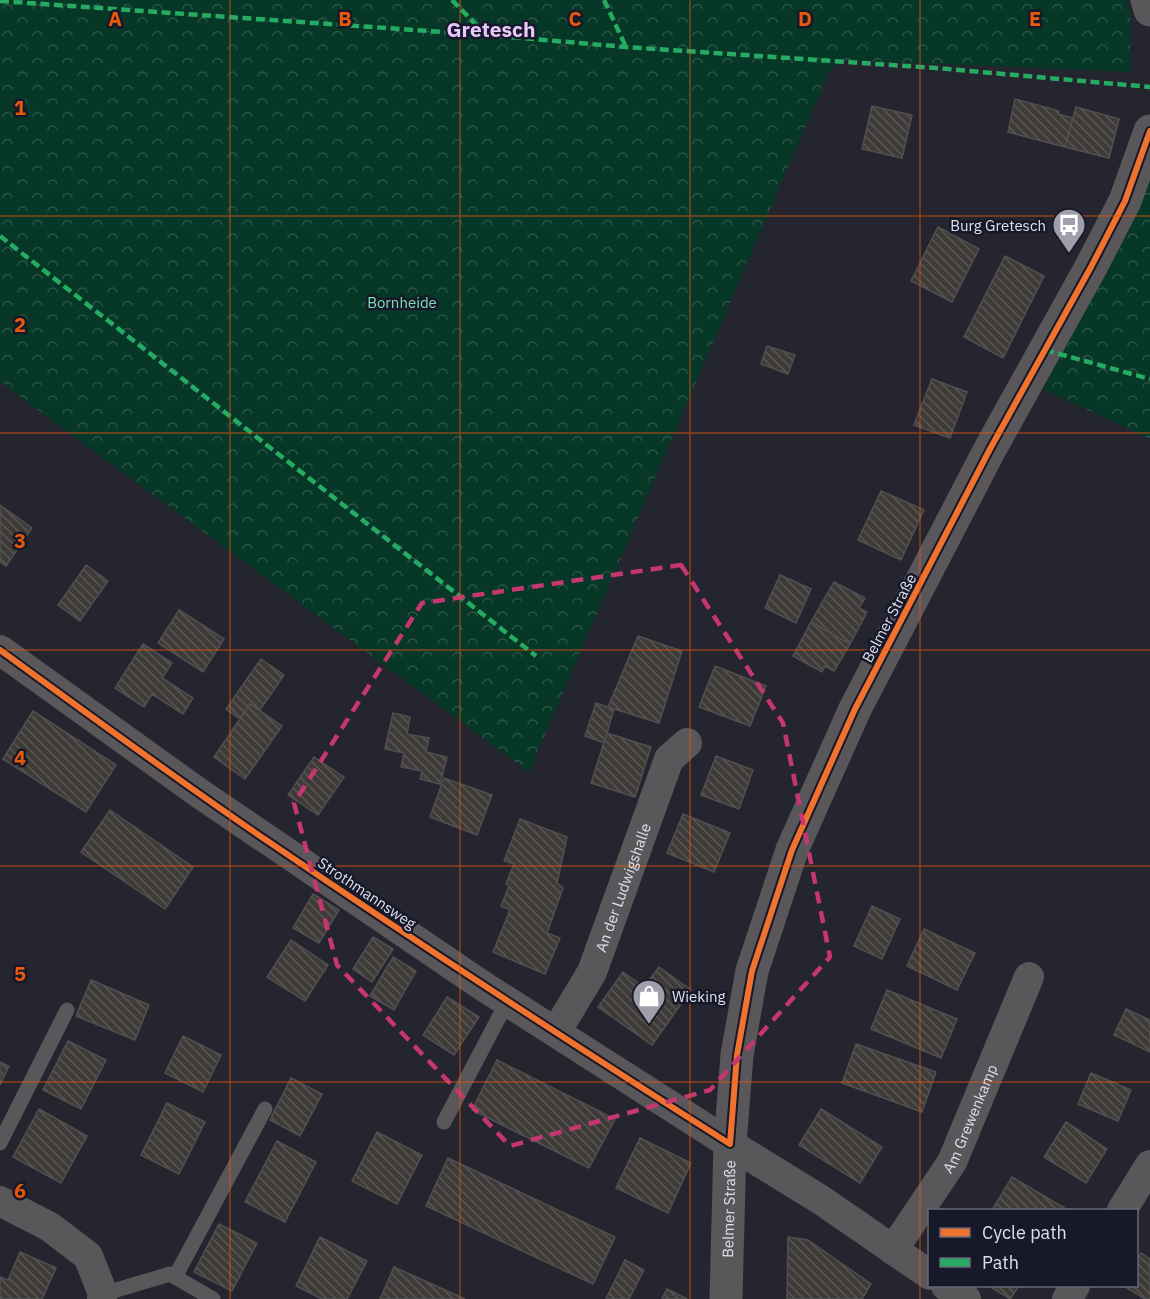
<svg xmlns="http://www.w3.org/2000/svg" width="1150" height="1299" font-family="'IBM Plex Sans',sans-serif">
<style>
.forest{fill:url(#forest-crowns)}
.building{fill:url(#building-back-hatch);stroke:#515051;stroke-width:1.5}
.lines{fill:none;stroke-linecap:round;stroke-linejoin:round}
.service{stroke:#595759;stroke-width:15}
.minor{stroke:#595759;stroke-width:30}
.tertiary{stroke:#595759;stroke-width:33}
.quiet{stroke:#26ab63;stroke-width:4.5;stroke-dasharray:9 4.5;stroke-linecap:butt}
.cycleway-casing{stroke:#171829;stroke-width:10}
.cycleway{stroke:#ef722f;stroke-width:6}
.marked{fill:none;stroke:#c63671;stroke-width:4.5;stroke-dasharray:12 8;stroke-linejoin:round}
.grid{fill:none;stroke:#e8590c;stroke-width:1.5;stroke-opacity:0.55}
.labels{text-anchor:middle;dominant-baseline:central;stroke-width:5;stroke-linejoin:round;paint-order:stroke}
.poi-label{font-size:15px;fill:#dfe0ec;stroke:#171829;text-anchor:end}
.park-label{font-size:15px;fill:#7be1b2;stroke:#171829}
.street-label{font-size:15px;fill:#dfe0ec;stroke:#171829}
.district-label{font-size:21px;font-weight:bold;fill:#e7c7fc;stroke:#171829}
.grid-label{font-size:20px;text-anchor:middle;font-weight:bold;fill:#e8590c;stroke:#171829;stroke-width:5;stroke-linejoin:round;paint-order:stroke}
</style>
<defs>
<pattern id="forest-crowns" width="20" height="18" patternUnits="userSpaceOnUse" patternTransform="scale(1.5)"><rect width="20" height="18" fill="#073727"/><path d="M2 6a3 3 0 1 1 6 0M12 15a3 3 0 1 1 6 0" fill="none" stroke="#2b5446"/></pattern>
<pattern id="building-back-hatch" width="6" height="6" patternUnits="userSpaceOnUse" patternTransform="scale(1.5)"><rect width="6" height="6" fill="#3e3a37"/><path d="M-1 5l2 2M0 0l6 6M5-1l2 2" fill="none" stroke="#595654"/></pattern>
</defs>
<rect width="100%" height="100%" fill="#24252f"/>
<path class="forest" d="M0,0H1126L1131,16L1130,72L839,60L829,72L529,772L0,382Z
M1150,176V439L1043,389L1126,234Z"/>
<path class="building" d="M1015,99L1059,111L1058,114L1073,118L1065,147L1008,132Z
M872,106L912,115L902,158L862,149Z
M1076,107L1119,119L1109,158L1065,147Z
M938,227L979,249L952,302L911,281Z
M1005,256L1044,276L1003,358L964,337Z
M767,346L795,355L788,374L761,364Z
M932,379L967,392L950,438L914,425Z
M881,491L924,510L901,560L858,540Z
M0,505L32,528L6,566L0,562Z
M86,565L108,581L80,621L58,605Z
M780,575L811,589L796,623L765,608Z
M834,582L865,598L859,608L867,612L850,644L811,622Z
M179,610L224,639L203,672L158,643Z
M811,622L850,644L834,671L825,666L822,672L793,656Z
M638,636L682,651L659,723L608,707Z
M143,644L172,663L162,678L193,698L183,714L152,694L144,707L115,688Z
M261,659L284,675L260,710L250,704L240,719L226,709Z
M715,666L766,686L750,726L699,707Z
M596,703L614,709L604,743L585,736Z
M250,704L282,726L245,779L214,757Z
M33,711L116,765L86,812L3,759Z
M393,713L410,717L407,734L429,738L426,752L447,757L440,784L420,779L422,771L401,767L404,753L385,749Z
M607,733L651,747L635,797L591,783Z
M716,756L753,770L739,809L701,795Z
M314,757L344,777L318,815L288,795Z
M444,778L492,795L477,835L430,817Z
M110,810L193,867L165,909L81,852Z
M683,814L730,833L714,872L667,853Z
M520,819L567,837L557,883L563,888L547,933L560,938L545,974L493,952L510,910L501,906L509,886L506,884L514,864L504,861Z
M313,894L339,910L319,943L293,928Z
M872,906L900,919L882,959L854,946Z
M924,929L975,953L957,990L907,966Z
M373,937L393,949L372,982L353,969Z
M291,940L328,965L305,1001L267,977Z
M393,957L416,971L394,1010L370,996Z
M659,967L691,990L652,1045L598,1007L623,972L644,987Z
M91,980L149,1005L135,1040L76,1016Z
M887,990L957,1019L941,1058L871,1029Z
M447,997L479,1017L454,1055L423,1035Z
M1126,1009L1150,1020V1052L1114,1035Z
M183,1036L221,1055L203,1092L165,1073Z
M68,1041L106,1060L81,1109L43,1090Z
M856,1044L936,1072L922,1112L842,1083Z
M497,1060L615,1119L589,1168L472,1110Z
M0,1062L9,1066L0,1085Z
M1091,1073L1131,1090L1118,1121L1078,1104Z
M291,1078L322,1094L300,1136L270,1120Z
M167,1103L205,1122L179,1174L141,1155Z
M39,1109L87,1136L61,1183L13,1157Z
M821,1109L882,1147L860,1183L799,1145Z
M1066,1122L1107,1149L1086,1183L1044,1157Z
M377,1132L422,1155L397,1204L352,1181Z
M640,1138L691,1163L668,1213L616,1188Z
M277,1141L316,1162L285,1222L245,1202Z
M448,1158L615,1237L593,1284L426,1206Z
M1012,1177L1068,1210H992Z
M219,1224L257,1243L232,1291L194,1272Z
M320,1237L367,1261L347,1299H322L296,1286Z
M788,1237L808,1240L871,1284L862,1299H787Z
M20,1252L56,1268L42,1299H0V1277L8,1280Z
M1141,1253L1150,1259V1299H1145L1124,1286H1136V1260Z
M625,1260L644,1270L629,1299H606Z
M394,1267L465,1299H380Z
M989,1286H1019L1010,1299Z
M667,1289L687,1299H662Z"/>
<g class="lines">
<path class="service" d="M444,1122L507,1002
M0,1143L67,1010
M175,1277L265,1109
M103,1294L170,1274L213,1299"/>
<g class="minor">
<path d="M0,650L199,793L480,984L730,1144L821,1200L930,1275"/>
<path id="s1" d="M556,1032L592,972L669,759L687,743"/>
<path d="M0,1201L50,1227L88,1256L103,1294L102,1299"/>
<path d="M1122,1210L1150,1165"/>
<path id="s2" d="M893,1250L952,1162L1029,977"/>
<path d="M946,1286L966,1299"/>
<path d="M1067,1299L1075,1286"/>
</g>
<g class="tertiary">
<path d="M1147,0L1150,10"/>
<path id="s3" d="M726,1299L730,1144L737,1055L752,971L792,850L855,709L990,449L1091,267L1125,201L1150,131"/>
</g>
<path class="quiet" d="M452,0L486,35
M604,0L626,47
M0,1L486,35L626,47L936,68L1150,87
M0,236L536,656
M1045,350L1150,379"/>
<g class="cycleway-casing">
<path id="cycleway" d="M0,650C88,714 176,779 266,840C419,944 574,1045 730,1144L737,1055L752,971L792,850L855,709L990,449L1091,267L1125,201L1150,131"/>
</g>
<use href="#cycleway" class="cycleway"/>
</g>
<path class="marked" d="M681,565L783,723L830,957L710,1090L510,1146L337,965L294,803L422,603Z"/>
<path class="grid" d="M230,0V1299M460,0V1299M690,0V1299M920,0V1299M0,216H1150M0,433H1150M0,650H1150M0,866H1150M0,1082H1150"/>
<defs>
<g id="bus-pin" transform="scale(1.725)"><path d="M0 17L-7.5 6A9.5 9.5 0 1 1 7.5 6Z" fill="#9e9faa" stroke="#171829"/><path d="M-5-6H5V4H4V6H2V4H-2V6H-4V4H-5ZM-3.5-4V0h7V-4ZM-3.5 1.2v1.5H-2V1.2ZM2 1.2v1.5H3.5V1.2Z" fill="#fff"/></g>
<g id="shop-pin" transform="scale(1.725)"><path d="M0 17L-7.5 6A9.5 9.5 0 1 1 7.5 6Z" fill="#9e9faa" stroke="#171829"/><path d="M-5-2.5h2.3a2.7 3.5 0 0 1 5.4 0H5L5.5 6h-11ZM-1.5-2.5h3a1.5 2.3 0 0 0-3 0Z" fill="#fff"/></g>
</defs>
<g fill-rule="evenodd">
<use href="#bus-pin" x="1069" y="225"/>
<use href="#shop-pin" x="649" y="996"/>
</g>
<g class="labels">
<g class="poi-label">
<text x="1046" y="225">Burg Gretesch</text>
<text x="672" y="996" text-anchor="start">Wieking</text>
</g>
<g class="park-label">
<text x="402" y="302">Bornheide</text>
</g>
<g class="street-label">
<text transform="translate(889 618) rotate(-62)">Belmer Straße</text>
<text stroke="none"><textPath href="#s1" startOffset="160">An der Ludwigshalle</textPath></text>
<text transform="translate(367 893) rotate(34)">Strothmannsweg</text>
<text stroke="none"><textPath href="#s2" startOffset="153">Am Grewenkamp</textPath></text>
<text stroke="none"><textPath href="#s3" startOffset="90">Belmer Straße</textPath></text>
</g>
<g class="district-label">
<text x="491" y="29">Gretesch</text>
</g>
</g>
<g class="grid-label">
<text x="115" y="26">A</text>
<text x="345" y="26">B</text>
<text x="575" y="26">C</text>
<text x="805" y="26">D</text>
<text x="1035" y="26">E</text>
<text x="20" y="115">1</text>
<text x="20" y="332">2</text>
<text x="20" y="548">3</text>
<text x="20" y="765">4</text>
<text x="20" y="981">5</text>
<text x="20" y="1198">6</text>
</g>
<rect x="928" y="1209" width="210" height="78" fill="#171829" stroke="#676877" stroke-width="1.5"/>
<rect x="940" y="1228" width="30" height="9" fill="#ef722f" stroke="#676877" stroke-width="1.5"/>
<text x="982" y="1239" font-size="18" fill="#dfe0ec">Cycle path</text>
<rect x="940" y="1258" width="30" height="9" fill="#26ab63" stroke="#676877" stroke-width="1.5"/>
<text x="982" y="1269" font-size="18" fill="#dfe0ec">Path</text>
</svg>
